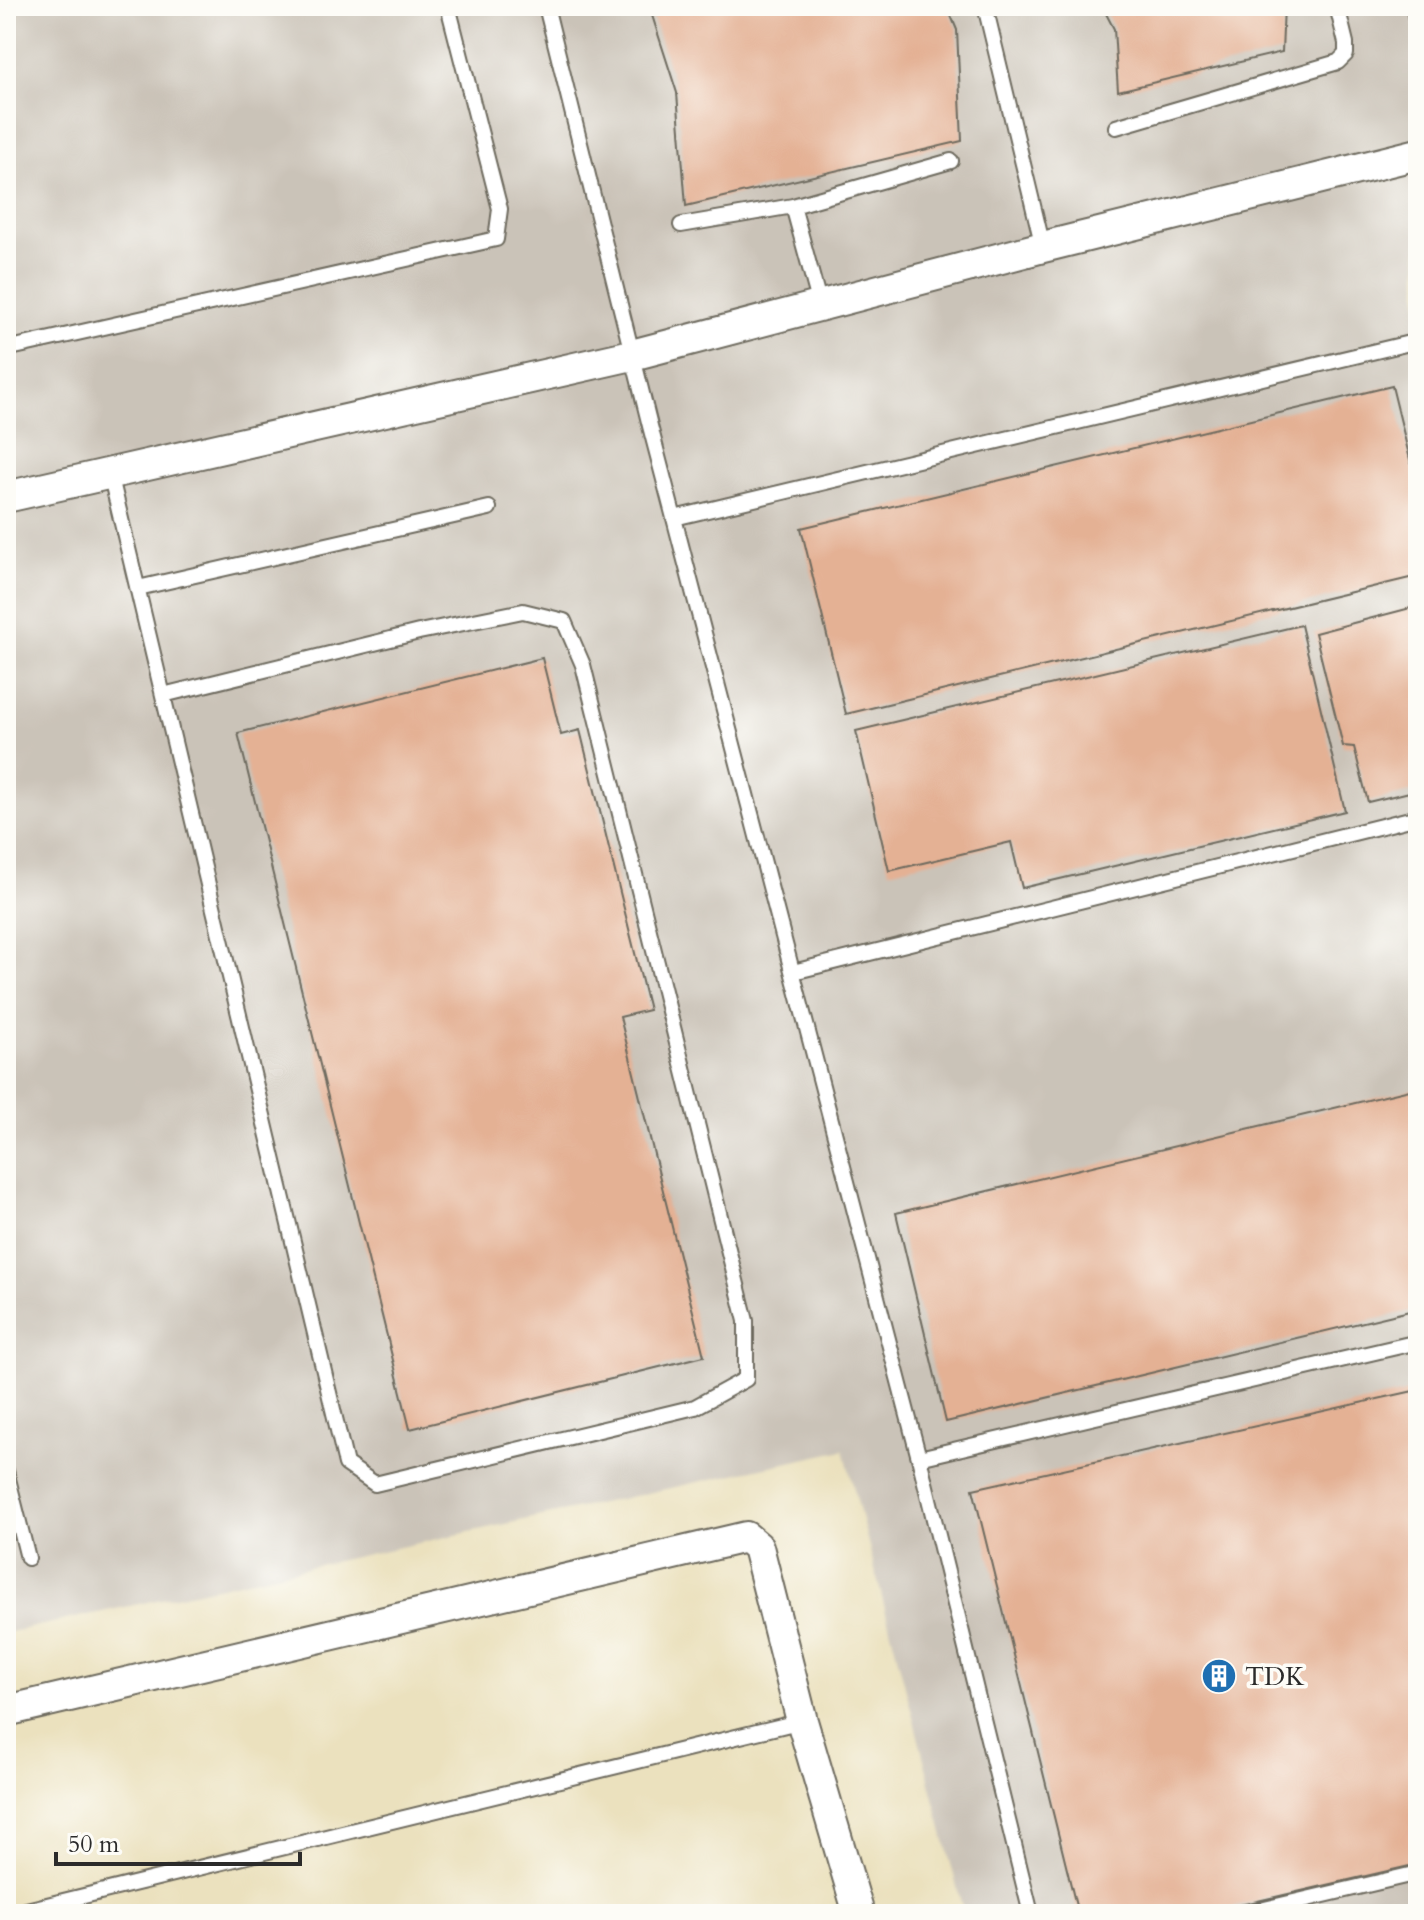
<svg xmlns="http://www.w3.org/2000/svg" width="1424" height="1920" font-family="Cardo,serif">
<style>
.industrial{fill:#cac3b8}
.building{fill:#e4b194}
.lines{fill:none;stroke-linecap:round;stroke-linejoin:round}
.service-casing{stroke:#6e6b5e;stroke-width:18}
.minor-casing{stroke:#6e6b5e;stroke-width:34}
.service{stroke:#fff;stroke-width:14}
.minor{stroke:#fff;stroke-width:30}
.labels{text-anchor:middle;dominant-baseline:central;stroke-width:7;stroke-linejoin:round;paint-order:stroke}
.poi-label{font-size:26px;fill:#2b2b2b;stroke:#fdfcf7;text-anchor:start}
</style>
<rect width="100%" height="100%" fill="#fdfcf7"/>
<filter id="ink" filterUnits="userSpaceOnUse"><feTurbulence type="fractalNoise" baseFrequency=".0125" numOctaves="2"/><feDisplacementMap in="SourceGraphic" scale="16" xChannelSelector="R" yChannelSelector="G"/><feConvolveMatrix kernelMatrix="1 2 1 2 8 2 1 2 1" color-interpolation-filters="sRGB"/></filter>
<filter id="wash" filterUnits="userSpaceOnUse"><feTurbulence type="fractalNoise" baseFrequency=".006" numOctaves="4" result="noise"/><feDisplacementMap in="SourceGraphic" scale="32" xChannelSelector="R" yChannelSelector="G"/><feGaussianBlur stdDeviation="1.8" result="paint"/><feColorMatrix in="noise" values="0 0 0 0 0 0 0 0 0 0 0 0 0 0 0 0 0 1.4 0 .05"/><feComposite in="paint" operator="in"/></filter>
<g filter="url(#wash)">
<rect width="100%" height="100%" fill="#ebe1be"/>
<path class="industrial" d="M6,6H1418V1914H964L844,1450L6,1633Z"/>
<g id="blocks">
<path class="building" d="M649,6H947L957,30L962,141L686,206L677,93Z
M1102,6H1284L1282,52L1118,91L1114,29Z
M1392,386L1418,492V576L846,714L801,528Z
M1418,606V790L1368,802L1354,747L1343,746L1315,633Z
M1301,625L1345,811L1022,888L1011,842L889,871L856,731Z
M542,658L561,735L580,730L649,1010L620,1017L704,1356L410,1429L238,733Z
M1418,1088V1309L946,1422L896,1213Z
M1418,1390V1864L1201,1914H1078L973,1489Z"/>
</g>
</g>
<g filter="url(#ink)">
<use href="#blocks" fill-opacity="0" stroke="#6e6b5e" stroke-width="2"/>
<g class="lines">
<g class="service-casing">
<path id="service" d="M546,6L650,426L919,1458L1031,1914
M985,6L1043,247
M1413,6L1418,27
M1116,127L1338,62L1346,54V43L1337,6
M793,206L820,305
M681,225L793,206L951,161
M6,349L496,239L500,209L448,6
M110,473L346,1464L375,1484L695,1407L746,1379V1321L583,665L564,621L523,611L419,632L163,695
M674,518L1418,341
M138,588L489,508
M793,972L1418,817
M919,1458L1418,1342
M6,1471L28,1558
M10,1914L802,1721
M1243,1914L1418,1873"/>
</g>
<g class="minor-casing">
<path id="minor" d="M6,497L632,355L1043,247L1418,154
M6,1711L746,1537L758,1547L802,1721L859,1914"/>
</g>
<use href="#service" class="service"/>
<use href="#minor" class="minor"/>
</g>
</g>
<defs>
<g id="building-disc" transform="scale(1.8)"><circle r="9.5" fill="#1f6fb2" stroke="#fdfcf7"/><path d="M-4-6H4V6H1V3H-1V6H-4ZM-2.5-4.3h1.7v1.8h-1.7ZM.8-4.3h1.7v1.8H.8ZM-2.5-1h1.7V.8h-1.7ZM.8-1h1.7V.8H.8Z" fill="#fff"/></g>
</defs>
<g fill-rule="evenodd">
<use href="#building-disc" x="1219" y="1676"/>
</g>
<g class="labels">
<g class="poi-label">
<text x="1245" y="1676">TDK</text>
</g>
</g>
<rect width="1424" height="1920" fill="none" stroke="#fdfcf7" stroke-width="32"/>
<path d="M56 1852v12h244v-12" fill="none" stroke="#2b2b2b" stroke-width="4"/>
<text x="68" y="1852" font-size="24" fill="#2b2b2b" stroke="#fdfcf7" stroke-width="6" paint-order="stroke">50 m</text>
</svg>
